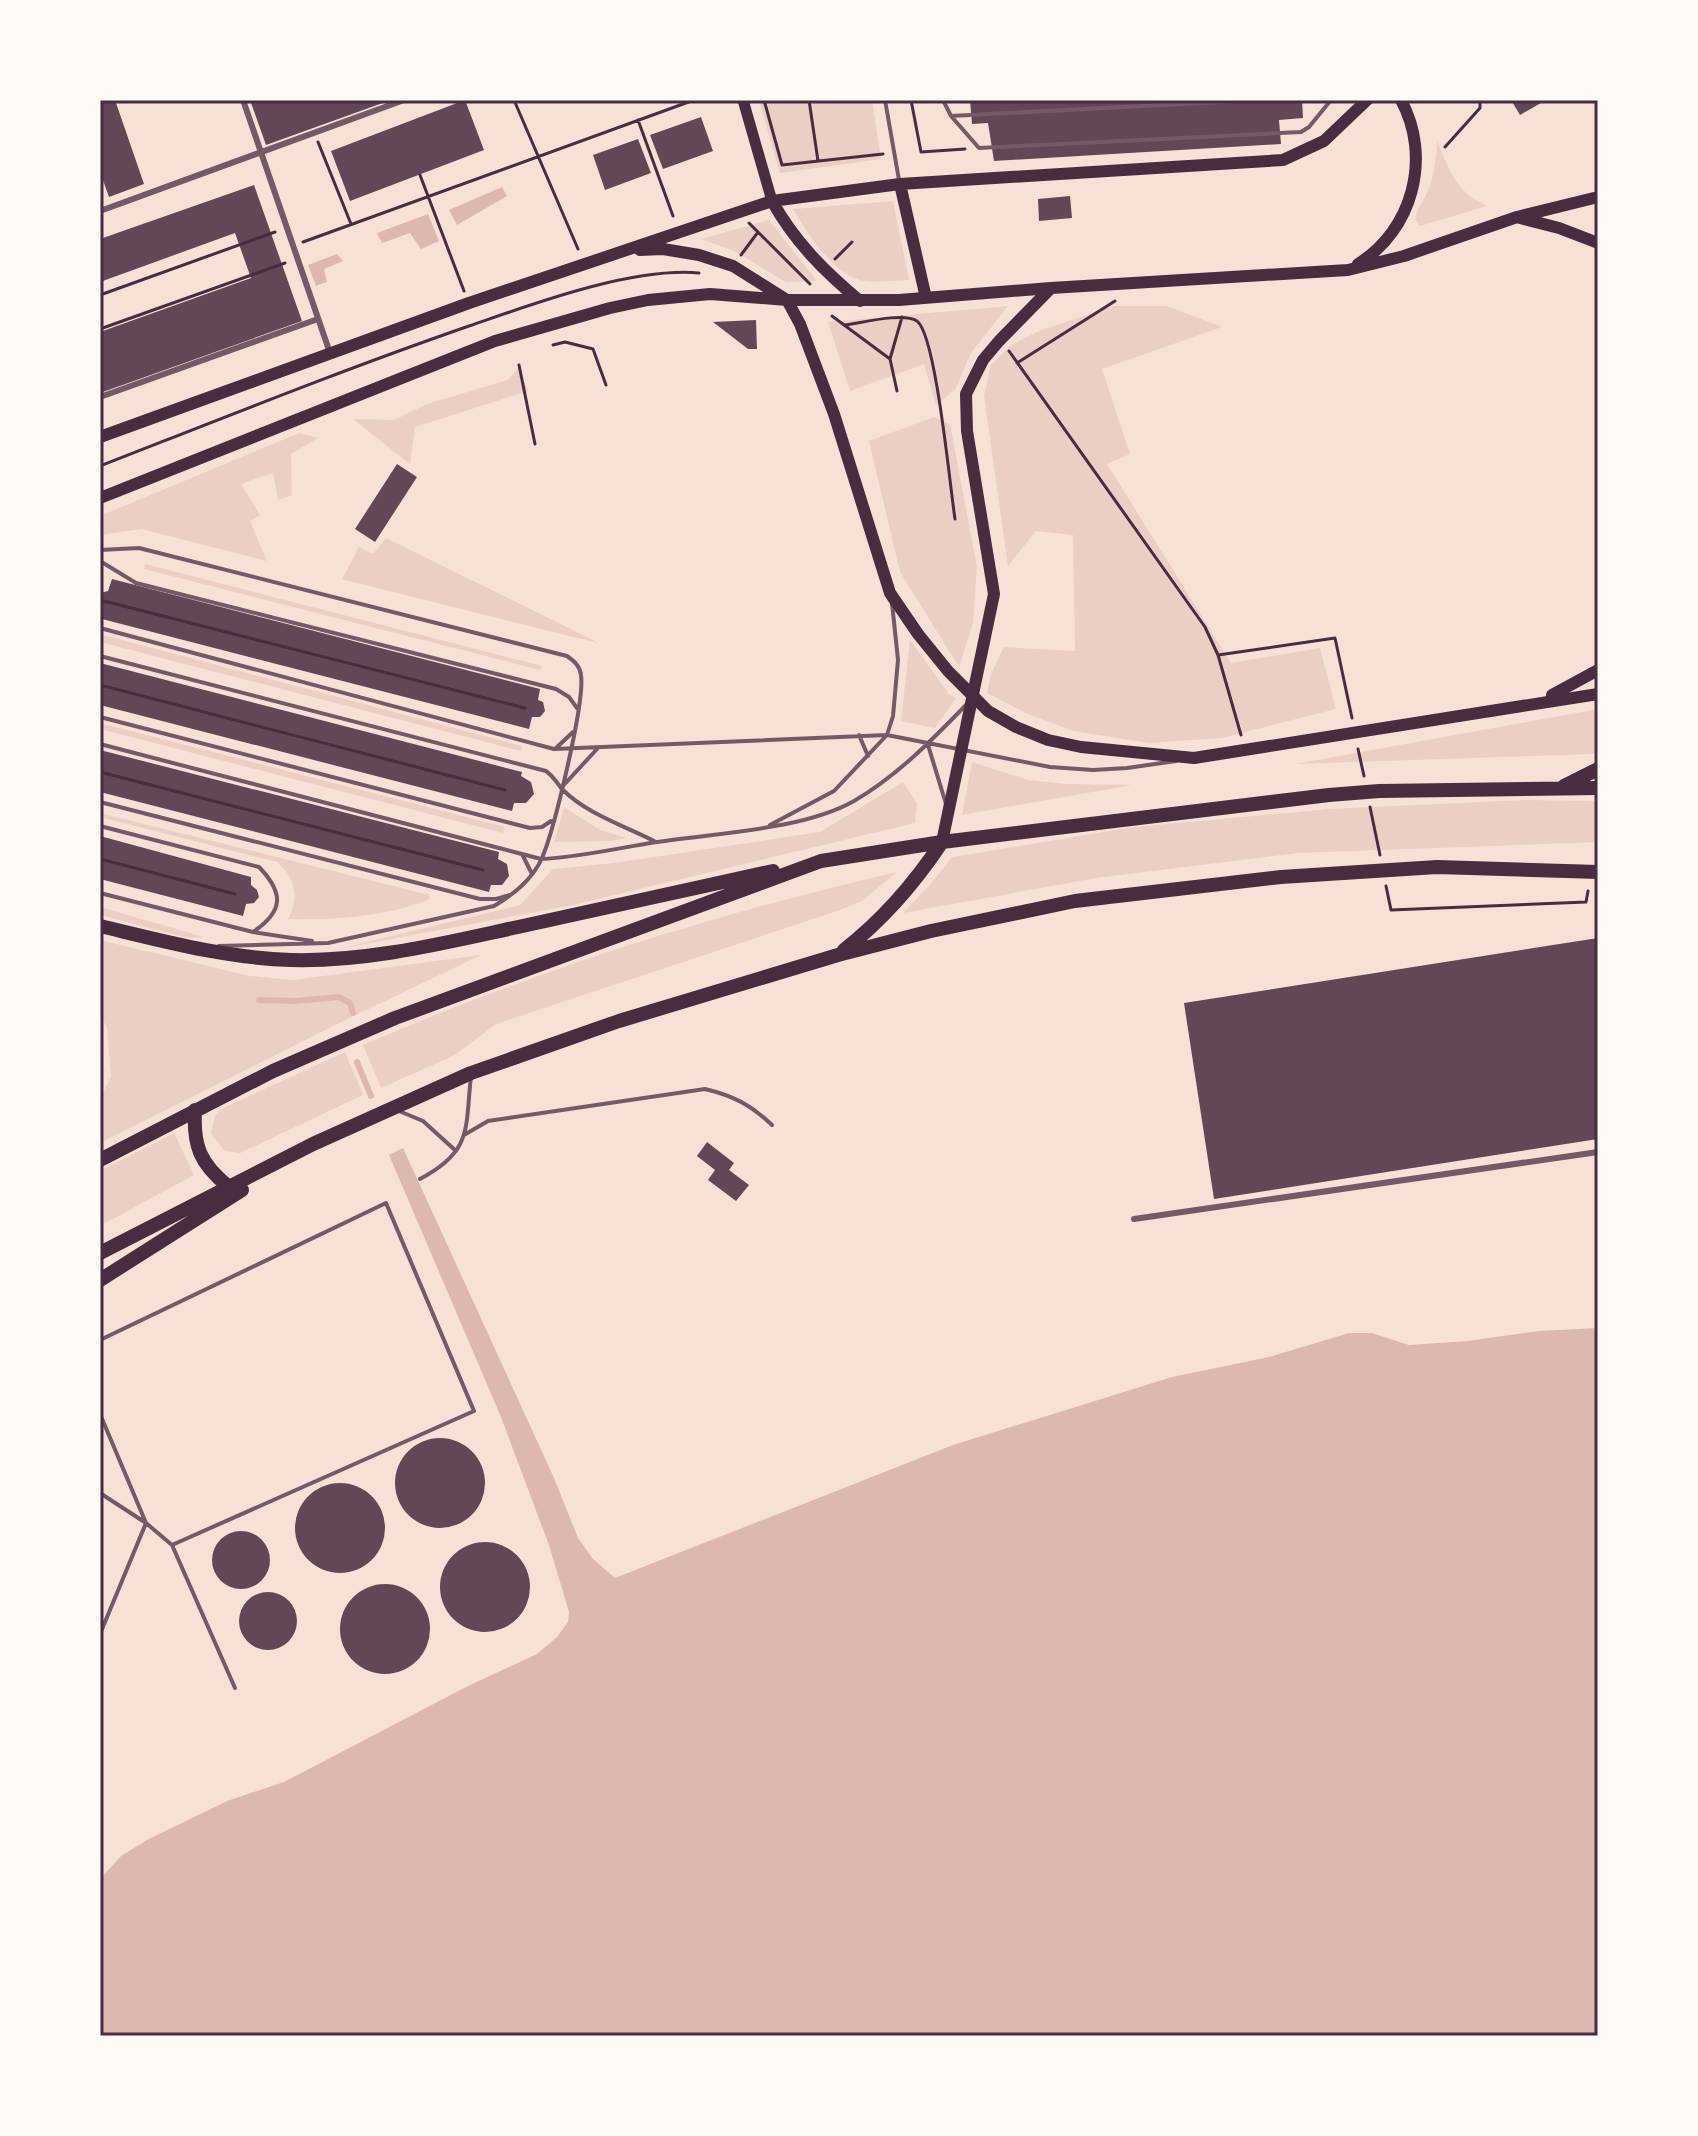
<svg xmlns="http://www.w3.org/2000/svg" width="1698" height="2136" font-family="'IBM Plex Sans',sans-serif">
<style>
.green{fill:#ebcfc5}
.water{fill:#dcb8b0}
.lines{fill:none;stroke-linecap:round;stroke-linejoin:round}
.stream{stroke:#dcb8b0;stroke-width:6}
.building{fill:#644757}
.path{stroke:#4a2c40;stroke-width:3}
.service{stroke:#755966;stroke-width:4}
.pedestrian{stroke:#755966;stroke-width:6}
.secondary{stroke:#4a2c40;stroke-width:11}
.primary{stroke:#4a2c40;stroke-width:12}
.trunk{stroke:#4a2c40;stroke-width:14}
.neatline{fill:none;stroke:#4a2c40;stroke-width:3}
</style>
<rect width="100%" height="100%" fill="#f7e1d7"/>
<path class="green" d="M759,100H872L881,159L780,173Z
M1437,141C1451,172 1454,190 1487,206L1420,226L1415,219C1417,208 1425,199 1429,188C1435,172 1436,157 1437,141Z
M893,201L909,280C896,280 868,284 857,279C830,269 807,233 793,209Z
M769,220L817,281L786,282L734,251L701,239Z
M1008,306L971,353L955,390L936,405L924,364L850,391L828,322Z
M1113,306H1167L1222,327L1102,369L1130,454L1107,464L1231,663L1320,648L1336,709L1222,738L1149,743L1073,731L1028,714L987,693L991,674L1004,647L1075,651L1073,535L1036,531L1008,566L984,396L991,365L1011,345L1039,331Z
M518,368L528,391L415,427L410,464L353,419L394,420L427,404L508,380Z
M934,417L950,424L977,567L973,623L959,667L900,572L869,441Z
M299,433L318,438L291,454L292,495L278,500L273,473L241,484L260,515L250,521L267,561L142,529L100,535V516Z
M386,538L591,639L598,643L342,579L359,547L373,554Z
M145,564L542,666L540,670L144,569Z
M100,634L522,746L521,751L100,642Z
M910,640L949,694L956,698L935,728L901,721Z
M1598,709V752L1593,754L1295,764Z
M100,723L505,827L503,833L100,729Z
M972,762L1028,780L1067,784L1132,785L962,815Z
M903,782L917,803L915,823L573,905L338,949L520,905L553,869L614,863L820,832Z
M1524,800L1598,801V842L1298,853L1096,878L903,913L929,886L952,857L1134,827L1329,809Z
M564,807L600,830L627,838L610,841L554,842Z
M100,813L430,895L428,900C381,917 338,920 288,919C300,898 295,877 277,862L100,817Z
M897,872L862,901L840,910L496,1024L455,1055L381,1088L363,1045C534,971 714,914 897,872Z
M100,907L204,937L187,938L100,915Z
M100,940L250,976L293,980L481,955L331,1027L100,1143V1099L111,1077L107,1027L100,1016Z
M345,1052L363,1095L240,1153L225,1151L211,1134L215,1116L221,1109Z
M174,1133L194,1175L100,1226V1171Z"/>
<path class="water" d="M502,187L507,196L457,225L449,210Z
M428,214L439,241L421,249L410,233L382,243L377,233Z
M337,254L343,261L324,269L327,282L316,286L308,265Z
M403,1148L554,1478L578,1538L593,1559L615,1578L953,1445L1172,1377L1269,1357L1349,1333H1372L1409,1345L1468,1341L1539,1331L1598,1328V2036H100V1879L121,1856L147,1840L227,1801L284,1782L468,1686L537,1654L557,1637L568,1622L569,1612L549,1545L501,1417L389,1155Z"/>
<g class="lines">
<path class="stream" d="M259,1000L295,1001L339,997L350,1003L353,1013
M357,1062L371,1096"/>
</g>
<path class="building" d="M109,100H115L144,184L109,197L100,172V103Z
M250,100H391L266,145Z
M465,100L484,150L350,201L331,151Z
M970,100H1302L1303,118L1279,120L1281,144L994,161L988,123L972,124Z
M1511,100H1546L1520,115Z
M701,117L713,151L663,169L650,135Z
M638,139L651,173L605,190L593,155Z
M254,185L302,321L100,393V332L251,278L235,233L100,282V239Z
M1070,196L1072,218L1039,221L1038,199Z
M756,320L757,349H748L713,322Z
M397,464L417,477L375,542L355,529Z
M112,579L540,689L538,700L543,702L545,711L540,717H532L529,729L102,619L100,593L108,591Z
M100,663L522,772L521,776L531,782L534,794L526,803H514L512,811L100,705Z
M100,750L499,852L498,859L507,864L509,876L502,885H491L489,892L100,792Z
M100,836L251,877V885L257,890L259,897L254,903L246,904L243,916L100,879Z
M1598,938V1139L1214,1199L1184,1003Z
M707,1142L734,1163L729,1170L749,1185L736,1201L708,1180L715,1170L697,1156Z
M395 1483a45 45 0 1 1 90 0a45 45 0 1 1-90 0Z
M295 1528a45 45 0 1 1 90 0a45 45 0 1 1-90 0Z
M212 1560a29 29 0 1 1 58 0a29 29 0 1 1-58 0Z
M440 1587a45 45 0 1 1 90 0a45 45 0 1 1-90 0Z
M340 1629a45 45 0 1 1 90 0a45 45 0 1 1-90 0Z
M239 1621a29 29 0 1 1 58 0a29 29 0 1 1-58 0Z"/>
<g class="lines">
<path class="path" d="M514,100L578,249
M764,100L782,165L883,154
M809,100L818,161
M911,100L921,152L965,149
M638,120L673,216
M318,142L351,224
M1445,147L1480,108V100
M420,175L464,291
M758,232L810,284
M303,242L694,100
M741,255L758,232L749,223
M835,259L852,242
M100,295L275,232
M832,316L890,359L902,317
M845,325C861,323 903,312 917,321C936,335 950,487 955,519
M100,329L285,263
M553,345L565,342L593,349L606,385
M1009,351L1205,627L1218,655L1241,735
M890,359L897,391
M1017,363L1115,301
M519,365L535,444
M100,466C223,418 345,369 469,326C533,304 632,267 699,273
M100,600L525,708
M1218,655L1335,638L1352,718
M100,685L505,790
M1358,749L1364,776
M100,772L483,870
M1370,807L1380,855
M100,859L235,894
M1386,886L1391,910L1586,902L1588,891"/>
<path class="service" d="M885,100L899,180
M943,100L951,116L979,148L1301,132L1309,127L1331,100
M951,116L1259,100
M100,550L139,548L567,656C574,661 580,666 581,675C585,703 554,830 542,858C532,880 514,894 494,906L328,943L219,946
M100,561L136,583L556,689L569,697L577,708
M100,628L554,749L887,735L1050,767L1093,770L1127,768L1176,761
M100,656L546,771C556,778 556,783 563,790C587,814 625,826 654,841
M100,717L530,828L542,827L551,821
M859,735L868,756
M100,744L541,859C581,857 618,848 657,842C715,833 803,830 854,801C897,776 932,740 966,705
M928,745L946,804
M556,748L573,732
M561,788L597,749
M100,802L480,899H496L510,895
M770,825L834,791L887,735L893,716L898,660L892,603
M100,826L259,867C284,893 284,911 253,932
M523,856L532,874
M100,893L253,932L312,941
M399,1111L423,1121L456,1151
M464,1135L488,1121L705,1089C734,1096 751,1105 772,1125
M420,1179C473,1151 465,1129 471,1076
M100,1340L386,1203L474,1411L172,1545
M100,1414L146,1523L100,1634
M100,1493L146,1523L172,1545L235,1688"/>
<path class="pedestrian" d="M243,100L330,353
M100,211L404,100
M100,397L318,319
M1134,1219L1598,1152"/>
<path class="secondary" d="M743,100L772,201"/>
<path class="primary" d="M900,184L926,298
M772,201C795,242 824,271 860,301
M1520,218L1559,228L1598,243
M640,250L663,249L699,255L733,266L787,300L800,324L834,414L890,593L918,634L948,671L988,711L1016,727L1048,740L1081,747L1194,758L1598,694
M1358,264C1413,230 1432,157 1401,100
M100,437L469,303L772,201L900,184L1283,160L1324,141L1367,100
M100,498L495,341L610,308L648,300L710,294L787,300H899L1051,288L1348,270L1404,256L1517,217L1598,197
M1552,695L1598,670
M942,842L994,594L967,431L966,394L983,360L999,341L1051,288"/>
<path class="trunk" d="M1564,786L1598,769
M100,926C163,941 225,958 291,960C368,962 444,943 518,927C603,908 688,890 773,871
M844,950C884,919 914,884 942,842
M195,1110C193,1146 200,1164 229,1187
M100,1160L273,1071L395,1018L821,861L942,842L1329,795L1379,791L1598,788
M100,1253L313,1144L471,1073L619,1021L838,955L931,931L1075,901L1281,877L1437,867L1598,872
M100,1280L242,1190"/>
</g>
<rect width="1698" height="2136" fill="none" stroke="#fffaf5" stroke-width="204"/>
<rect x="102" y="102" width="1494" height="1932" class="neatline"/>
</svg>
